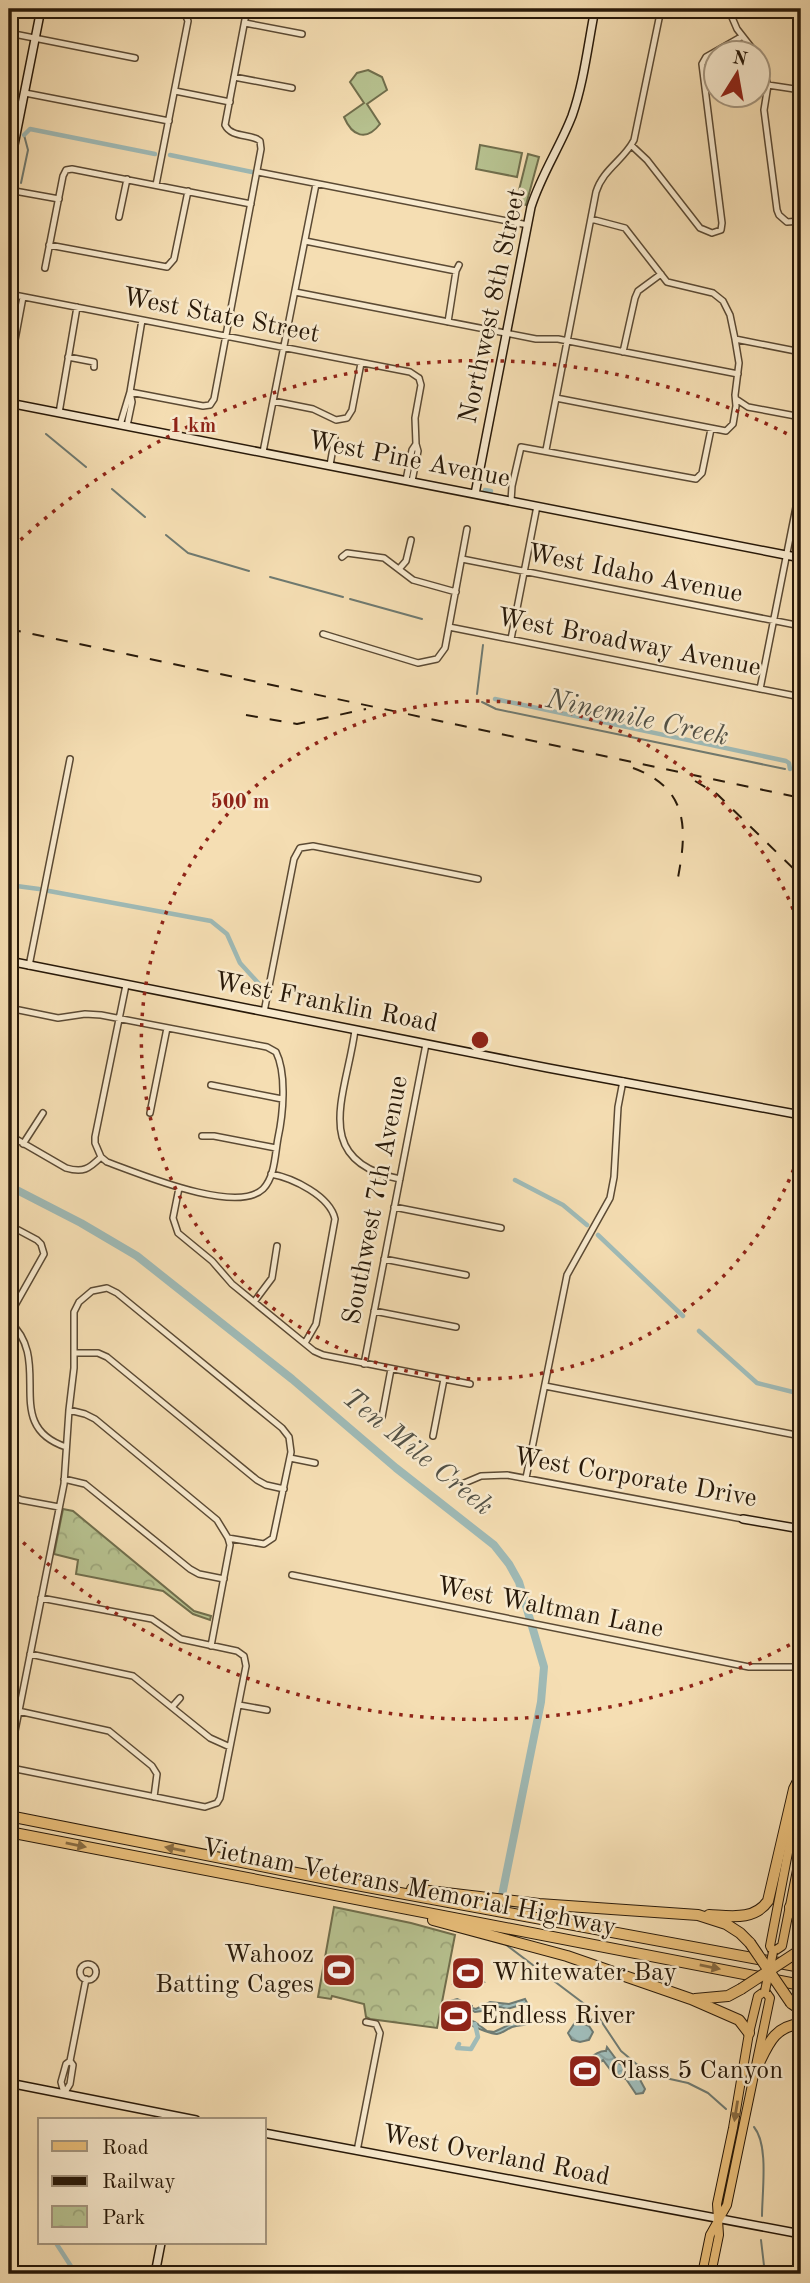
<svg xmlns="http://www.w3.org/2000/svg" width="810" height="2283" font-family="'Old Standard TT',serif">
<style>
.grass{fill:#b7c290;stroke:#706e4c;stroke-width:2}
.park{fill:url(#park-crowns);stroke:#706e4c;stroke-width:2}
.water{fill:url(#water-waves);stroke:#6f7a71;stroke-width:2;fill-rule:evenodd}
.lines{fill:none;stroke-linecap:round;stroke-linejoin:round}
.stream{stroke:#6f7a71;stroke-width:2}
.canal{stroke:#9fbab6;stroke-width:4.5}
.river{stroke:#9fbab6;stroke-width:8}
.street-casing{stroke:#5b4a34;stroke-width:8}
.secondary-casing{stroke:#281909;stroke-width:10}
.primary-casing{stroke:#281909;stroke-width:10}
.highway-casing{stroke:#281909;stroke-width:12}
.street{stroke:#f8eace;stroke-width:5}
.secondary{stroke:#f8eace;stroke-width:7}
.primary{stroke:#eabf7a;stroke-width:8}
.highway{stroke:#eabf7a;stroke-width:10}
.rail{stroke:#281909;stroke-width:2;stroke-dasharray:12 12;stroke-linecap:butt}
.primary-bridge-casing{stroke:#281909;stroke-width:10;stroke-linecap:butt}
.highway-bridge-casing{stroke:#281909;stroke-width:12;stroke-linecap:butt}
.primary-bridge{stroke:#eabf7a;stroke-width:8}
.highway-bridge{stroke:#eabf7a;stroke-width:10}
.oneway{fill:#896c42}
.ring{fill:none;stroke:#8f2418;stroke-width:3.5;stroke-dasharray:3.5 7}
.labels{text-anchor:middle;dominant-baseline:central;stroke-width:5;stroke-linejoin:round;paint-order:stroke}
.street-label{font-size:26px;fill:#281909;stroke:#f8eace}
.poi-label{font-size:26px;fill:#281909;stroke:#f8eace;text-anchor:start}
.water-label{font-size:28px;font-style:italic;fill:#525146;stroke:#f8eace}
.centre{fill:#8f2418;stroke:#f8eace;stroke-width:3.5}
.ring-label{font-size:21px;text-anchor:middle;font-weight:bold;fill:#8f2418;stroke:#f8eace;stroke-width:5;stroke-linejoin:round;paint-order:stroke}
</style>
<defs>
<pattern id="park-crowns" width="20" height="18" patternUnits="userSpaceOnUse" patternTransform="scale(1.75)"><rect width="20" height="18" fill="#b7c290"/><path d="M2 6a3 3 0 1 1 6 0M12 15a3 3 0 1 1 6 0" fill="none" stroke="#9da67b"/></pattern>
<pattern id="water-waves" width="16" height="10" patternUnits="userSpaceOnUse" patternTransform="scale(1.75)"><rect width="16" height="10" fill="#9fbab6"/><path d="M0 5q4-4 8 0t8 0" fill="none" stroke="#899f9b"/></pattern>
</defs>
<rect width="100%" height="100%" fill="#f5deb3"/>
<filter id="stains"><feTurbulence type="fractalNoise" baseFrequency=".00286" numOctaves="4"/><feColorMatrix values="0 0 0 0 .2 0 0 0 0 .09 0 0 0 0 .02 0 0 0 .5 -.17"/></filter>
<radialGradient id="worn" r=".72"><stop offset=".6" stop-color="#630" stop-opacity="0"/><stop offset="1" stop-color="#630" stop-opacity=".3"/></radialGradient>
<path class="grass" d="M368,70L382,77L387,90L367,104L380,124C366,142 352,136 344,117L364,103L350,82L357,73Z
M480,145L522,153L517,177L476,169Z
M528,154L539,157L526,205L516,202Z"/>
<path class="park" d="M63,1509L73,1511L194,1611L211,1616L210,1620L193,1614L163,1591L76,1574L78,1560L54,1554Z
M334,1907L411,1923L455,1935L437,2028L370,2019L366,2017L364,2004L332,1996L331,1999L318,1997Z"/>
<path class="water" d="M471,1958L473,1969L484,1982L467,1987L463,1984L459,1987L453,1984L460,1973L458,1960Z
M457,1999L472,2006V2008L476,2009L490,2002L509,2004L525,1999L532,2012C527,2029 527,2023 512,2027C507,2029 503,2033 497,2034C488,2035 459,2019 449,2015L447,2006L450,2001ZM459,2002L475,2012L482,2011L489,2006L486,2012L490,2015L496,2012V2006L507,2009L524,2004L528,2008L529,2014L525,2022L513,2023L494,2032L487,2031L475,2022L451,2012L450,2006L452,2003Z
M576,2021L589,2026L593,2032L589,2040L580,2042L572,2040L568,2033Z
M607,2047L619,2063L638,2076L645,2089L643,2093L636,2094L626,2079L612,2072L603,2060L591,2071L579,2077L576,2072L587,2069V2060C592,2056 600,2050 606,2051Z"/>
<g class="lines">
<path class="stream" d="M9,132H10
M21,183L28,150L24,135
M9,246L18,200
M46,434L86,467
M112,489L145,517
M166,535L188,553L249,571
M270,577L343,597
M350,599L422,619
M477,694L483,645
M482,702L496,709L785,769
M797,776H801
M505,1944L595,2012L621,2051L640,2067L661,2077L688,2083L708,2093L726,2109
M521,2016L524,2020L523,2024
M754,2127C769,2145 762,2192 762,2216
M761,2240L765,2274"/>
<path class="canal" d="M24,135L30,129L155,154
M170,155L252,172
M485,490L491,491
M495,699L786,761L789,763L790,769
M9,885L39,889
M49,891L211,921L227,934L240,963L261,986
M515,1180L563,1205L587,1225
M598,1235L683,1316
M699,1331L757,1383L801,1394
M459,2044L457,2048L471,2049L478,2037L475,2024
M56,2243L76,2274"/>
<path class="river" d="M9,1186L81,1223L137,1256L292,1379L396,1468L494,1545L509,1564L519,1582L544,1667L541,1702L501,1900"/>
<g class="street-casing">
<path id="street" d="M727,9L728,13L731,15L734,13L733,9
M731,15L737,29L755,52
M245,23L302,34
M9,33L135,58
M758,56L768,85L764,110L777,210L779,215L787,222L801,221
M234,77L292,88
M768,85L801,90
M175,91L230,102
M25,93L169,121
M631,145L647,160L700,228L712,233L721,230L722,223L702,64L706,57L741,37
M258,172L528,225
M156,185L188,21L184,12L172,9
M9,190L59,199
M119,217L127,179
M591,219L625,228L667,282L713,293L723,301L730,315L735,339L801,352
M305,241L456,271
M49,245L167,267L174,259L188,191
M45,268L63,176L66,170L72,169L251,204
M295,292L536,339H558L738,374
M9,294L410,372L419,378
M142,320L130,392L203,406L210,405L214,399L261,149L260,141L257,139C246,134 231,137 225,125L247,9
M448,322L456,271L459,265
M623,352L635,298L638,291L661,274
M68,357L94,362V367
M9,372L23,297
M556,398L726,431L733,424L736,406L735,395L739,363L735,339
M736,399L748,407L801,417
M273,401L313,409L336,420L347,418L352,410L361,363
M59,413L77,307
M120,425L130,392L132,402L127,426
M9,435C20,453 13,473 9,492
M416,444L415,418L421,385L419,378
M546,450L596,192C603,169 624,160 634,140L661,9
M263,452L316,184
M330,465L335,437
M406,480L412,450L416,444L418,451L412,481
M511,501L512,486L521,447L696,479L702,473L711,429
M342,557L347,553L384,558L413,580L456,592
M462,559L801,626
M399,569L406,561L411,540
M449,627L801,697
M323,634L418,663L437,659L445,648L467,529
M511,639L537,506
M760,689L801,482
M29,966L70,759
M9,1008L58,1018L85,1014L101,1015L267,1047L276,1052C287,1074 283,1115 278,1138C275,1154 275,1177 263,1189C236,1215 138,1173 107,1162L101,1157
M264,1012L294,859L300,848L313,846L478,879
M355,1030C347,1093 308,1161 400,1179
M211,1085L282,1099
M150,1113L167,1028
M9,1135L66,1168C83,1173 89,1169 101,1157
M202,1136H214L276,1148
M23,1144L43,1113
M101,1157L95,1143V1137L126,985
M271,1174C293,1178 330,1196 335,1219L316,1324L305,1343
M179,1188L173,1218L178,1233L212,1261L232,1284L314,1351L323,1355L470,1384
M394,1207L501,1228
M9,1225L37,1240L41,1244L44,1254L9,1316
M384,1259L466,1275
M254,1302L272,1278L277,1246
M374,1311L456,1327
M9,1321C55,1362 0,1425 66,1447
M74,1353H98L107,1357L257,1480L266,1485L284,1489
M364,1364L426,1044
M799,1384L801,1371
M545,1386L801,1436
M69,1410L85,1414L95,1419L217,1520L228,1538L230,1545L211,1646
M377,1425L382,1417L391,1369
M433,1436L444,1379
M290,1458L315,1463
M526,1478L567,1275L610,1198L614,1177L618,1107L623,1081
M64,1479L85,1484L190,1569L199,1574L224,1579
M462,1484L481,1476L507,1475L743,1519
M9,1495L21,1500L59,1507
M292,1575L749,1667H801
M41,1598L152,1619L181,1639L237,1651L244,1656L246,1666L220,1798L217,1803L205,1807L16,1769L11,1764L10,1756L64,1484L69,1410L74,1368V1312L79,1302L92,1291L107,1288L117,1293L282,1428L289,1437L291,1452L273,1538L264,1544L228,1538
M30,1654L133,1676L210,1738L230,1747
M239,1705L267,1710
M172,1707L180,1698
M9,1709L109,1731L152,1766L157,1774L154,1797
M80 1972a8 8 0 1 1 16 0a8 8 0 1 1-16 0Z
M64,2093L61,2082L66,2064L70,2061
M64,2094L70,2084L73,2065L70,2061L86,1979
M357,2151L380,2033L376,2024L366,2022
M801,2274V2271"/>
</g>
<g class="secondary-casing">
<path id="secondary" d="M9,170L41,9
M9,403L801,558
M475,494L531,207C541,175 560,147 572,116C584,82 588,44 595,9
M9,961L548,1068L801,1115
M743,1519L801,1529
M9,2083L196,2120
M264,2133L801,2234
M155,2274L161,2243"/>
</g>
<g class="primary-casing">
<path id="primary" d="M801,1785L770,1946L773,1952L782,1946L801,1850
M702,2274L710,2235L727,2205L770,1998L765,1991L758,1996L749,2033L733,2128L717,2204L719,2235L711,2274"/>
</g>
<g class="highway-casing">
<path id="highway" d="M9,1816L362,1886L801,1967
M9,1832L801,1985
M412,1889L539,1904L698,1915L726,1924L740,1933L750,1943
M790,1907L801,1923
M709,1915C730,1916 754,1921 768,1901L794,1789L801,1775
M433,1920L567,1956L691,1999L739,2020L749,2033
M695,1999L728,1996L741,1989
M791,2003L801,2010
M755,2071C767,2048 772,2026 801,2024"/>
</g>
<use href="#street" class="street"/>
<use href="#secondary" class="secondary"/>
<use href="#primary" class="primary"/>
<use href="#highway" class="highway"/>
<path class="rail" d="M9,629L801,798
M246,715L297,724L366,709
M633,768C694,790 686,837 676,888
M695,781L717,794L801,876"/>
<g class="primary-bridge-casing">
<path id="primary-bridge" d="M765,1991L773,1952"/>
</g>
<g class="highway-bridge-casing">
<path id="highway-bridge" d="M750,1943L791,2003
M741,1989L796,1953"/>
</g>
<use href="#primary-bridge" class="primary-bridge"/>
<use href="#highway-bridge" class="highway-bridge"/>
</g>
<defs><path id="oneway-solid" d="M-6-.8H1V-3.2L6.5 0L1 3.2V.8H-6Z" transform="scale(1.75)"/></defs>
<g class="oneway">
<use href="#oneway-solid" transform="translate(76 1845) rotate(11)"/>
<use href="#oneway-solid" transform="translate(175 1849) rotate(-169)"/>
<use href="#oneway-solid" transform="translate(710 1967) rotate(11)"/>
<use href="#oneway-solid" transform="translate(736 2111) rotate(99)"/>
</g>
<g class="ring">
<path d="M801 1150A339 339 0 1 1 801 930"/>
<path d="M799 1640A679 679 0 0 1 13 1533M13 547A679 679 0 0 1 799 440"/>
</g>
<defs>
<g id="stadium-square" transform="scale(1.75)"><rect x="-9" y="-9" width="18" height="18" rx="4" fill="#8f2418" stroke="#f8eace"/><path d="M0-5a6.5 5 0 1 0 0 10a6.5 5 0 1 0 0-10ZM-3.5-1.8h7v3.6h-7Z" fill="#fff"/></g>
</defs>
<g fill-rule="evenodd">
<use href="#stadium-square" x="339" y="1970"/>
<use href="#stadium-square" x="468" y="1973"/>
<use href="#stadium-square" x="456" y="2016"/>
<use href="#stadium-square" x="585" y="2071"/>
</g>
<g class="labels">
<g class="street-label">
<text transform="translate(493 306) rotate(-78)">Northwest 8th Street</text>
<text transform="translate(221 316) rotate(11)">West State Street</text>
<text transform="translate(409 460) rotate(11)">West Pine Avenue</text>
<text transform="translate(635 574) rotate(11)">West Idaho Avenue</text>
<text transform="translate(629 643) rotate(11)">West Broadway Avenue</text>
<text transform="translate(326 1003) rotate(11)">West Franklin Road</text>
<text transform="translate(376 1200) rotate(-79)">Southwest 7th Avenue</text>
<text transform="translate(635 1478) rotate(10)">West Corporate Drive</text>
<text transform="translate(550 1608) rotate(11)">West Waltman Lane</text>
<text transform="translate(409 1888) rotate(11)">Vietnam Veterans Memorial Highway</text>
<text transform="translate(496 2156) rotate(11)">West Overland Road</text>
</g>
<g class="poi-label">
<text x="314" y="1955" text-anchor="end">Wahooz<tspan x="314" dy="30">Batting Cages</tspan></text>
<text x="492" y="1973">Whitewater Bay</text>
<text x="480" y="2016">Endless River</text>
<text x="610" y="2071">Class 5 Canyon</text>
</g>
<g class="water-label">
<text transform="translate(637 719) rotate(12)">Ninemile Creek</text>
<text transform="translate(417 1453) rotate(39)">Ten Mile Creek</text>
</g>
</g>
<circle cx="480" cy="1040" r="10" class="centre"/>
<g class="ring-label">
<text x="193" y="432">1 km</text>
<text x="240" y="808">500 m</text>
</g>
<rect width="810" height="2283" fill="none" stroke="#f5deb3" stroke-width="35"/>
<rect x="10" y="10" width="789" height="2262" fill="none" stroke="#281909" stroke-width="3.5"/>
<rect x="18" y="18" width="775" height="2248" fill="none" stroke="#281909" stroke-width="2"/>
<rect x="38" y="2118" width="228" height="126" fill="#f8eace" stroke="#a5967f" stroke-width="2"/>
<rect x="52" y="2141" width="35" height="10" fill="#eabf7a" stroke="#a5967f" stroke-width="2"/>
<text x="102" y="2154" font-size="21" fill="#281909">Road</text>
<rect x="52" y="2176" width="35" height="10" fill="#281909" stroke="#a5967f" stroke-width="2"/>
<text x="102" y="2188" font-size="21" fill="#281909">Railway</text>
<rect x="52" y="2206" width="35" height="21" fill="url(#park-crowns)" stroke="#a5967f" stroke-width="2"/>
<text x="102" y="2224" font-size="21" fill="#281909">Park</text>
<g transform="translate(737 74) rotate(11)"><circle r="33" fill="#f8eace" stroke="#a5967f" stroke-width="2"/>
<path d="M0-5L12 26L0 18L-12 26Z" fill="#8f2418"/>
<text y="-10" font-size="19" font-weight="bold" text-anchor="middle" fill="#281909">N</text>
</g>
<rect width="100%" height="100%" filter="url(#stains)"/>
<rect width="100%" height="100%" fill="url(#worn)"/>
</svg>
